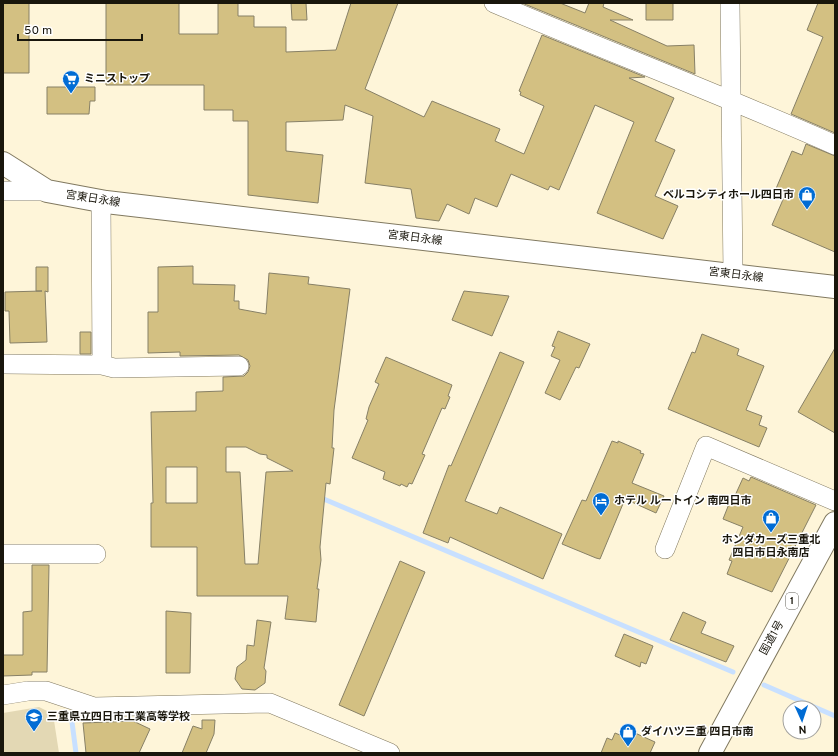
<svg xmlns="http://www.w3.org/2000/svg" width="838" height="756" font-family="Overpass,'Noto Sans JP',sans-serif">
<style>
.pitch{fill:#e3d8b4}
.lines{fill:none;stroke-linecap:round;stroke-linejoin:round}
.stream{stroke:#c8e0ff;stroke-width:5}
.building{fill:#d3c082;stroke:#878066;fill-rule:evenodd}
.minor-casing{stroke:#817960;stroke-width:20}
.major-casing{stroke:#817960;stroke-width:24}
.highway-casing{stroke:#817960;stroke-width:24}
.minor{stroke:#fff;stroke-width:19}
.major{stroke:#fff;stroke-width:22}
.highway{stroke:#fff;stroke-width:22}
.labels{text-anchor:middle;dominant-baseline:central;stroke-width:3;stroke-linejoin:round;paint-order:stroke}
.shield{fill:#fff;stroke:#5e5c55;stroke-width:1}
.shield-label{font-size:10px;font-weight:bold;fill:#19160c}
.poi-label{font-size:11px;font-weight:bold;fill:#19160c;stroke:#fff;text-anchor:start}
.street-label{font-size:11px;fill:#19160c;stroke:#fff}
</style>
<rect width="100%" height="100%" fill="#fef5d9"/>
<path class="pitch" d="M39,707L53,714L59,753H3V713Z"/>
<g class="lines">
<path class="stream" d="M319,497L733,672
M764,685L835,716
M72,722L76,753"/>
</g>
<path class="building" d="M3,3H29V73H3Z
M106,3H179V34H218V3H238V16H254V27H286V52L336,50L351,3H398L365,89L424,117L432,101L500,129L495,141L524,154L544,106L520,95L521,92L519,91L542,35L645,77L629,78L674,98L655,141L675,150L655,196L678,206L663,239L597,213L634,122L595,105L559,190L550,186L548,190L511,174L497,207L475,198L469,214L447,204L439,221L416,218L411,189L365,183L373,116L345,105L343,120L286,122V151L323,155L318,203L248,195V121H233V110H204V85H106Z
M291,3H306L307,20H292Z
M522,3H560L585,13L589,3H604L603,7L633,20H610L667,46L694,45L695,74Z
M646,3H673V20H646Z
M818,3H835V133L791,114L823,37L807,30Z
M47,87H95V101H90L89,114H47Z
M806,144L835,156V252L772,225L785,195L775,191L792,151L802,155Z
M193,266V284L235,285L234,301H239V309L266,314L269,273L309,277L308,284L350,289L334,410L332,448H334L330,484L326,483L320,547L321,560L317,589H319L316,622L285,619L288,596H197V547H151V503H153L151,412L196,411V392L223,391V377L244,376L248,372L250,366L248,360L239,355L180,356V352L148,353V312H158V267ZM226,447H246L260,454L267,455V458L293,471L266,472L258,564H245L240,472H226ZM166,467H197V503H166Z
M36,267H48V292L45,291L47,342L10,343L9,311H5V292L42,291H36Z
M464,291L509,296L492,336L452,320Z
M558,331L590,344L579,368L576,367L560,400L545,393L560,360L551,356L555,347L552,346Z
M80,332H91V354H80Z
M702,334L739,349L737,355L764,366L746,410L762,416L759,425L767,428L759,447L668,409L692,352L695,353Z
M835,348V433L798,412Z
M500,352L524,362L465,501L497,514L500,507L562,534L543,579L450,537L448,543L423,533L449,465L451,466Z
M386,357L452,385L448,396L450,397L445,409L442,408L422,454L425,455L412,484L409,483L407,487L401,484L400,486L383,479L385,472L352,458L368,420L366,419L369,407L379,384L375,382Z
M612,441L618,443V441L641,451L640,453L644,454L632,483L664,496L656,513L625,499L600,559L596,558L562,544L582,500L586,501Z
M751,477L816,505L772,592L727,574L732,561L729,560L743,527L723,519L731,499L733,500L743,478L749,481Z
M400,561L425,572L364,716L339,705Z
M32,565H49L47,672H32V675L3,676V655H23V612L32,611Z
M166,611L191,613L190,673H166Z
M683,612L706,622L701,633L734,646L726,662L670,640Z
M257,620L271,622L264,668L266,671L265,683L255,690L242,689L235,679L237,667L246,660L247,645L254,646Z
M624,634L653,646L646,664L641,662L640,667L615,656Z
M202,720H215L214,734L206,753H182L193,726L202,729Z
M133,721L150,729L139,753H86L83,723Z
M621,730L634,736L635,733L655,742L650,753H601L607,738L612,740L615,733L620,735Z"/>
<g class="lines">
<g class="minor-casing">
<path id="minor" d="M494,3C607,51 722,95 835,145
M730,3L733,275
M3,191H47
M101,200L102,365
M3,364L102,365L114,368L239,366
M665,549L706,446L835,501
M3,554H96
M3,695L28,691H46L94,707L270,703L390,753"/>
</g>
<g class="major-casing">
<path id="major" d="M3,163L47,191L106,202L835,287"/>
</g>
<g class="highway-casing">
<path id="highway" d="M710,753L835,523"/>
</g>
<use href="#minor" class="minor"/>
<use href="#major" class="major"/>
<use href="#highway" class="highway"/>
</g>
<defs>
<g id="supermarket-pin" transform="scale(0.9)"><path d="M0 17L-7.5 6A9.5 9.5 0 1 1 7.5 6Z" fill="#016cd4" stroke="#fff"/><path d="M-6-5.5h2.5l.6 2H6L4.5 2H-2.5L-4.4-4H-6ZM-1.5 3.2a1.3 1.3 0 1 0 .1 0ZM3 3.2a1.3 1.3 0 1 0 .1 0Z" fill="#fff"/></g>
<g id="shop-pin" transform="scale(0.9)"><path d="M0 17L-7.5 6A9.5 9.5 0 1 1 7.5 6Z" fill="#016cd4" stroke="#fff"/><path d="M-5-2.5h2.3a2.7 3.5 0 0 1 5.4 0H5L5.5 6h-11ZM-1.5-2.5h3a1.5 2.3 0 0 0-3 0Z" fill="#fff"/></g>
<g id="hotel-pin" transform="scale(0.9)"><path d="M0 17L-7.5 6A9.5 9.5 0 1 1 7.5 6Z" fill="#016cd4" stroke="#fff"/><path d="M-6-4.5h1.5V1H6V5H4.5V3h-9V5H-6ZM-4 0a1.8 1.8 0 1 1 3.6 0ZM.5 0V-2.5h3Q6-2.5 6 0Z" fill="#fff"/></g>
<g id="school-pin" transform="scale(0.9)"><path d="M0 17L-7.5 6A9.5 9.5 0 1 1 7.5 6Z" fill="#016cd4" stroke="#fff"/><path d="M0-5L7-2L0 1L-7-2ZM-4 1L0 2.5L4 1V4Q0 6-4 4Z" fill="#fff"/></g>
</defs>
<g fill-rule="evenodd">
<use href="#supermarket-pin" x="71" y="79"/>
<use href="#shop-pin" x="807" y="195"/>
<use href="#hotel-pin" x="601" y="501"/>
<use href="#shop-pin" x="771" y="518"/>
<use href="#school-pin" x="34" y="717"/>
<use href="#shop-pin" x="628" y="732"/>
</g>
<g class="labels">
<rect class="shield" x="786" y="593" width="12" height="16" rx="3"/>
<g class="shield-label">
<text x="792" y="601">1</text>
</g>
<g class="poi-label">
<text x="84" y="79">ミニストップ</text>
<text x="794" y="195" text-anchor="end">ベルコシティホール四日市</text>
<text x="614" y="501">ホテル ルートイン 南四日市</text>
<text x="771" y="540" text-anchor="middle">ホンダカーズ三重北<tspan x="771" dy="13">四日市日永南店</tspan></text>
<text x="47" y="717">三重県立四日市工業高等学校</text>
<text x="641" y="732">ダイハツ三重 四日市南</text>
</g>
<g class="street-label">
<text transform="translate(93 199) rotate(9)">宮東日永線</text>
<text transform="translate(415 238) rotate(7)">宮東日永線</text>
<text transform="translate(736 275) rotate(7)">宮東日永線</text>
<text transform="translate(772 638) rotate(-61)">国道1号</text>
</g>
</g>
<rect width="838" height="756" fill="none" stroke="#19160c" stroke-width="8"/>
<g transform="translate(802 720) rotate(177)"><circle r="19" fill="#ffffff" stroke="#a3a29e"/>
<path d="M0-3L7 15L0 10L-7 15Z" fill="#016cd4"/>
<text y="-6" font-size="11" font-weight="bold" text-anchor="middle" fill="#19160c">N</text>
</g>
<path d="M18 34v6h124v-6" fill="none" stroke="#19160c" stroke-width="2"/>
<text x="24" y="34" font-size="12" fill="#19160c" stroke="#ffffff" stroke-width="3" paint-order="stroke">50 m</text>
</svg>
